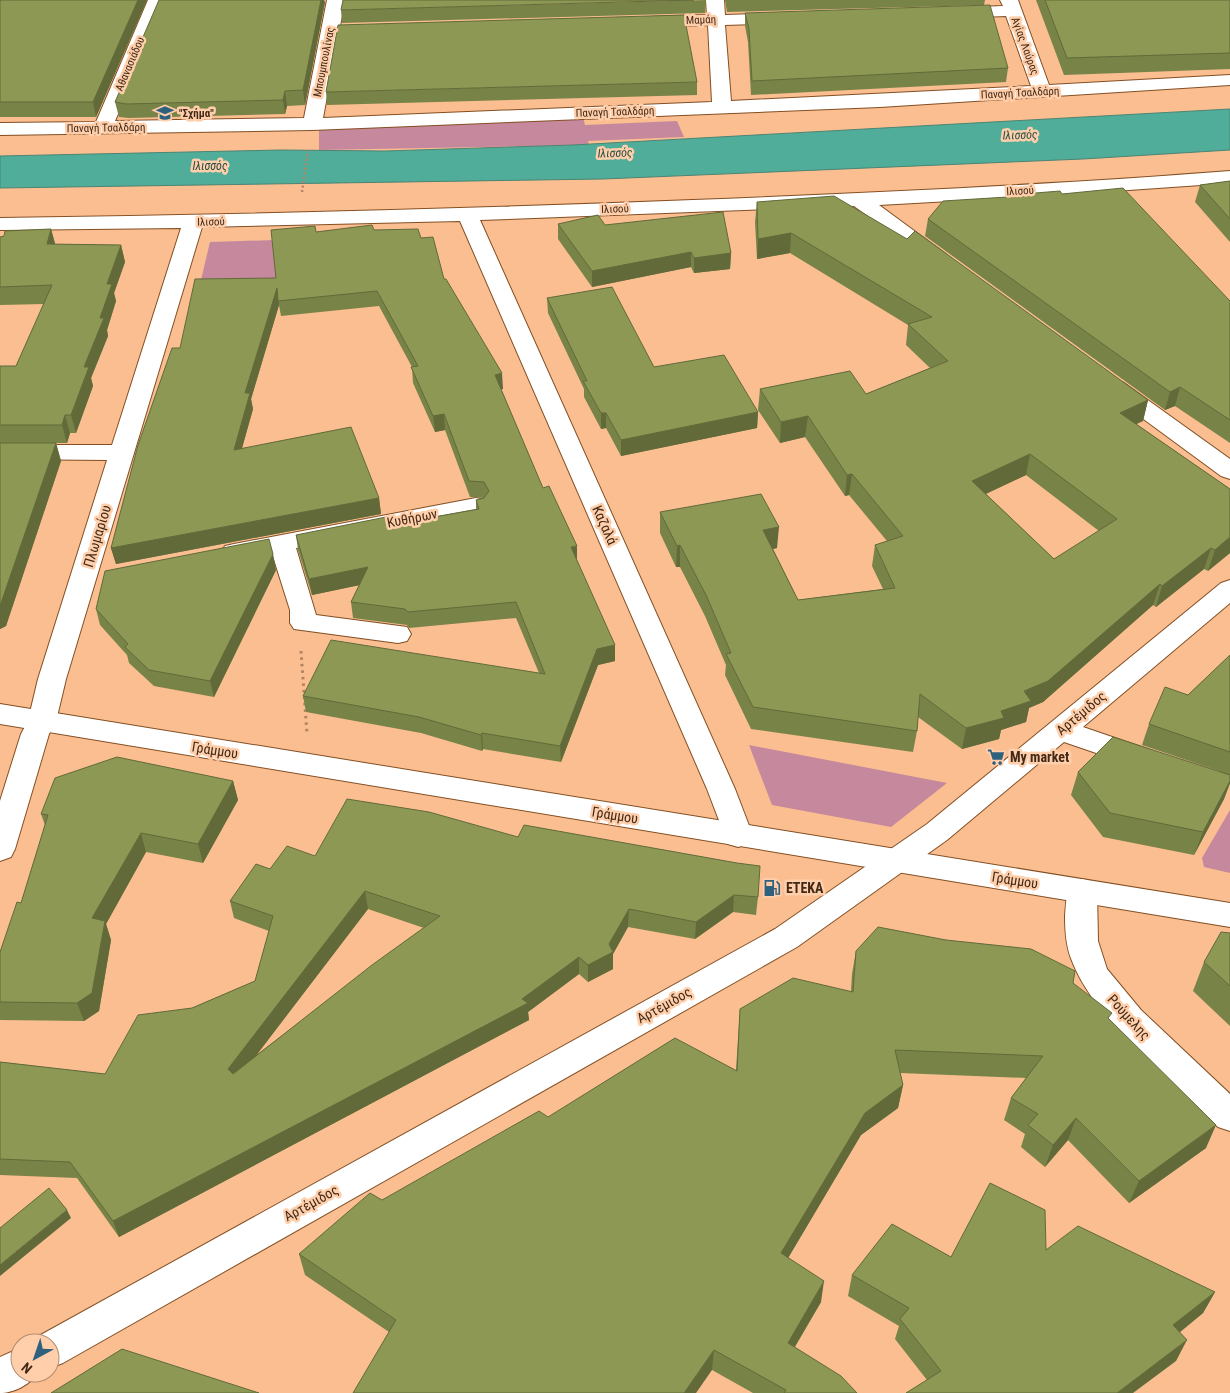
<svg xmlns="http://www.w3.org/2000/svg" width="1230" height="1393" font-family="'Roboto Condensed',sans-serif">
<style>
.green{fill:#c6889d}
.water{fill:#4fad9a;stroke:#4b8573}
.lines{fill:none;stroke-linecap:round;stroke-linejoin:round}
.street-casing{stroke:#834f23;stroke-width:2}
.secondary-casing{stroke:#834f23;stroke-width:2}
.path-far1{stroke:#b28462;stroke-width:2.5;stroke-dasharray:2 2.5;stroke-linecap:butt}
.path{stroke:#b28462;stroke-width:3;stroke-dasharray:2.5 4;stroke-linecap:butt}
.street{fill:#fff;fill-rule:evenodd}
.secondary{fill:#fff;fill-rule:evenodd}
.wall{fill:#788347;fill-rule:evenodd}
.shaded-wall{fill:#626a3a}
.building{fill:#8c9853;stroke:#626a3a;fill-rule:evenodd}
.labels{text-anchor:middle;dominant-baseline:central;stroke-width:5;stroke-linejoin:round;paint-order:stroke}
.far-street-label{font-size:11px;fill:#412917;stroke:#ffceaa}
.far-poi-label{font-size:11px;font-weight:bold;fill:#412917;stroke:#ffceaa;text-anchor:start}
.far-water-label{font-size:12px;font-style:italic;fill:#224c43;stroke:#ffceaa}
.street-label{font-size:14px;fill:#412917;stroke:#ffceaa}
.poi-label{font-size:14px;font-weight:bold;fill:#412917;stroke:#ffceaa;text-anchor:start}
</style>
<rect width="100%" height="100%" fill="#fabe91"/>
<path class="green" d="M583,117L585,125L677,121L684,137L588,141L589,145L319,150V129Z
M274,240L277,284H200L210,242Z
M749,745L947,783L891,827L772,805Z
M1230,810V873L1204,867L1202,858Z"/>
<path class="water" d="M1230,109V150L1083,159L603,179L0,188V156L281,150L385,151L573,145Z"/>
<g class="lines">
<g class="street-casing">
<path id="street" d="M148,0H166L115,121L304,118L327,0H345L340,26H379L382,30L379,34L338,36L323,118L712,102L708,25L649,27L643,26L640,22L643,18L649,17L707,15L706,0H724L725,15L783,13L789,14L792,18L789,22L783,23L725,25L731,101L1031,86L1006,16L954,18L948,17L945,13L948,9L954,8L1003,6L1000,0H1018L1049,85L1230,75V85L880,107L312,130L0,135V123L96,122Z
M1230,171V183L1042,196L879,205L947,255L950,259L947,263L940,265L933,263L854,206L480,220L735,789L753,836L748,844L738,847L728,844L707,789L460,221L202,227L66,679L56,721L49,734L15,849L11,857L0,861V801L21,734L28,721L38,679L107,460L0,459V445H112L181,228L0,230V218C231,215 462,209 693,200C872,193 1051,185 1230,171Z
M1116,381L1124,383L1230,459V479L1221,476L1108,393L1105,388L1108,383Z
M476,498L485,500L488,506L485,512L296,548L316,615L407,627L411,634L407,641L398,643L294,629L290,623V610L272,553L234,560L225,558L221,552L225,546L234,544Z
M1230,580V603L1083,727L1150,750L1154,757L1150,764L1140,768L1064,742L947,840L797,947L63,1363L50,1368V1343H34L37,1337L775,929L927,824L1221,583Z
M1082,879L1093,882L1097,891L1098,941L1107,969L1141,1010L1230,1094V1131L1218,1127C1172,1083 1094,1019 1072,961C1066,947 1065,931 1065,916C1066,904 1066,893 1071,882Z
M20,1348V1373H36C31,1385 13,1393 0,1393V1357Z"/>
</g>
<g class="secondary-casing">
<path id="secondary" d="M0,704L1230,903V927L0,724Z"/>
</g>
<path class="path-far1" d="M302,192L308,151"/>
<path class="path" d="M301,651L307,734"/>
<use href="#street" class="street"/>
<use href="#secondary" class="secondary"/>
</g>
<path class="wall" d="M0,0H147L96,117H0Z
M706,0L705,13L342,23L341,10Z
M725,0H985L984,5L727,12Z
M1036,0H1230V69L1064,75Z
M325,2L305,105L287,106L285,114L129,118L119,117L115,102Z
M745,13L1008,68L1006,82L751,95L748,42L745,26Z
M697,82V95L327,105L326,92Z
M1230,181V242L1195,202L1200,185Z
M1023,194H1062L1230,301V443L1175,406L1165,410L925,236L928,219L1023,196Z
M757,202L1148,400L1143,421L1136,424L1230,489V553L1208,571L1204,569L1156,607L1153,605L1043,702L1029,708L1026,722L1001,730L999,739L962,749L918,717L917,731L913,752L751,729L725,675L726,665L705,616L680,567H676L660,533V512L777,548L773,549L798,600L883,589L872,566L875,545L887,541L849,495L845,496L805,437L780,443L758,410L760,389L866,394L930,368L906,345L908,325L790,253L757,259L755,222ZM1026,475L1099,531L1054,559L986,494Z
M558,224L605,225L731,253L730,269L694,273L691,267L592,287L558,239Z
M51,229L55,244L121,245L125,262L114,293L116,301L107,330L108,336L91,378L93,386L76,433H70L67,443H56L61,461L6,626L0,629V366H16L44,304L0,305V237Z
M374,230L421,238L503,389H501L543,488L577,560L615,661L598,665L561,762L483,749L482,751L421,733L306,712L303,696L539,673L516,618L409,628L407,625L353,618L351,602L359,585L312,595L298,550L296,535L389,525L476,509V500L484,498L470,497L445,430L435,432L413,383L412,367L379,306L281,316L279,305L251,399L253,409L242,448L379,498L381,514L116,564L111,548L180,348L276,278L316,232Z
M547,298L654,367L758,412L757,428L621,456L606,428L601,429L584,397V389L548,313Z
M276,570L214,697L154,686L129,663L127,655L100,625L96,609Z
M1230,655V783L1224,799L1194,855L1103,837L1071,795L1078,772L1219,771L1142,745L1149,724L1188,695Z
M233,781L238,800L203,863L146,852L106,924L111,940L99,1011L84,1021L0,1020V952L21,903L45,825L41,814Z
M518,837L758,897L756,915L733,912L695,939L628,927L613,954V969L588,982L579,974L528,1012L529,1020L119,1237L77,1178L0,1175V1062L105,1074L192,1008L255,981L269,931L234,918L230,901L270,869L315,856ZM368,909L424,928L255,1056Z
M1230,933V1026L1193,991L1204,962Z
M856,951L1073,983L1109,1020L1206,1148L1129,1203L1068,1140L1045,1167L1021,1147L1025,1134L1004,1120L1011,1098L1026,1078L900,1073L903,1085L898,1108L861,1135L788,1258L821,1302L795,1347L857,1393H753L712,1370L389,1332L305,1275L299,1254L382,1200L548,1117L736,1070L740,1009L851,991L852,974Z
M1046,1250L1215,1292L1203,1313L1180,1332L1176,1361L927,1380L895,1339L899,1326L848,1296L852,1275L951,1257Z"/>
<path class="shaded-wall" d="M138,0H147L96,117L93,102Z
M321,0H324L325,2L305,105L303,90Z
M285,91L287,106L285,114L283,100Z
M51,229L56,247L47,244Z
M791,233L790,253L757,259L758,239Z
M121,245L125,262L114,293L116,301L107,330L108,336L91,378L93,386L76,433L71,415L84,367L100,318L107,284Z
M691,252V267L592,287V271Z
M731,253L730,269L694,273V258Z
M277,288L279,305L251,399L253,409L237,466L234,450L245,393Z
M502,373L503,389L496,390L495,375Z
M1180,387L1175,406L1165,410L1170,392Z
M1148,400L1143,421L1115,434L1120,413Z
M758,412L757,428L621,456V440Z
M601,413H606V428L601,429Z
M444,414L445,430L435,432L433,416Z
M65,415L70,433L67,443L62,425Z
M808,416L805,437L780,443L781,422Z
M56,443L61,461L6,626L0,629V606Z
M1030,454L1026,475L968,502L972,481Z
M852,474L849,495L845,496L847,475Z
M379,498L381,514L116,564L111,548Z
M779,527L777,548L762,551L763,530Z
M1230,537V553L1208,571L1215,550Z
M680,545V567H676L677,546Z
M577,546V562L571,547Z
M1211,548L1204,569L1156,607L1162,586Z
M273,554L276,570L214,697L210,681Z
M368,567L370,583L312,595L309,579Z
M1160,584L1153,605L1043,702L1029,708L1026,722L1001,730L999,739L962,749L966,728L1001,711Z
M615,645V661L598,665L561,762L560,746L597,649Z
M482,733L483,749L482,751L481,735Z
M233,781L238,800L203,863L198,844Z
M1230,781V783L1224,799L1194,855L1203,832Z
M141,833L146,852L106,924L111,940L99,1011L84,1021L77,1003L92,918Z
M365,891L368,909L233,1086L228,1069Z
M734,895L733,912L695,939L696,922Z
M629,909L628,927L613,954V969L588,982V965L609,944Z
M579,957V974L528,1012L529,1020L119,1237L113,1221L522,999Z
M903,1085L898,1108L861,1135L778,1275L781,1253L865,1113Z
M1076,1118L1068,1140L1045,1167L1053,1145Z
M1216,1125L1206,1148L1129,1203L1139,1181Z
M67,1210L71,1218L0,1276V1265Z
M824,1281L821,1302L785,1363L788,1343Z
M1215,1292L1203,1313L1163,1346L1173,1325Z
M1187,1340L1176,1361L1133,1393H1117Z
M714,1350L712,1370L696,1393H684Z"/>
<path class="building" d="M0,0H138L93,102H0Z
M159,0H321L303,90L285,91L283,100L126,104L115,102Z
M343,0H694L341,10Z
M1045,0H1230V53L1067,58Z
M990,5L1008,68L752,81L749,29L745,13Z
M684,15L697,82L326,92L338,25Z
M1230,181V219L1200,185Z
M1123,188L1230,301V420L1180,387L1170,392L928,219L943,201L1024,196L1023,194L1060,191L1062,194Z
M834,196L907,239L915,231L1148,400L1120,413L1230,489V537L1215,550L1211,548L1162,586L1160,584L1048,681L1024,691L1031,701L1001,711L1004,718L966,728L920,694L917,731L753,707L726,654L731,653L706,595L680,545L677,546L660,512L761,494L779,527L763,530L798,600L895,588L875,545L903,536L852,474L847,475L808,416L781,422L760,389L850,371L866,394L948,361L908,324L932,317L791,233L758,239L757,202ZM1030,454L1117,519L1054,559L972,481Z
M723,212L731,253L694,258L691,252L592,271L558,224L598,215L605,225Z
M372,225L374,230L418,229L421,238L433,237L444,279H446L502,373L495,375L543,488L549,486L577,546L571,547L615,645L597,649L560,746L482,733L481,735L419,717L303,696L331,640L545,674L516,602L408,612L405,609L351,602L368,567L309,579L296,535L386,517L389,525L479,509L476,500L484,498L489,491L484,482L469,481L444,414L433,416L411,367L418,366L377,291L278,301L277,288L245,393H250L234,450L351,427L379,498L111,548L138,445L172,348H180L195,279L276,278L271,230L315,226L316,232Z
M51,229L47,244L121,245L107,284H112L100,318H104L84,367H89L71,415H65L62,425H0V366H16L52,285L0,287V237L4,236L5,231Z
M612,287L654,367L724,355L758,412L621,440L606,413H601L583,381H587L547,298Z
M0,443H56L0,606Z
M269,539L273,554L210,681L149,670L125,647L128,644L96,609L105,571Z
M1230,655V752L1149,724L1165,687L1188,695Z
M1113,737L1230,775V781L1203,832L1110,813L1078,772Z
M117,757L233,781L198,844L141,833L92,918L105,921L92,993L77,1003L0,1002V952L17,902L21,903L48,815L41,814L55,778Z
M347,799L429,812L518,837L524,825L737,863L760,866L758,897L734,895L696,922L629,909L609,944L613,952L588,965L579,957L522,999L528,1003L113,1221L70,1162L0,1159V1062L105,1074L138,1015L192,1008L255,981L273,916L230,901L256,864L270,869L287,846L315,856ZM365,891L440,916L372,965L233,1074L228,1069Z
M878,927L946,940L1031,949L1075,971L1073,983L1112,1013L1108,1018L1216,1125L1139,1181L1076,1118L1053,1145L1028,1125L1038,1114L1011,1098L1043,1056L895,1050L903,1085L865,1113L781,1253L824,1281L788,1343L841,1376L857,1393H784L786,1390L714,1350L684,1393H353L396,1320L299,1254L370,1193L382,1200L539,1111L548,1117L675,1038L737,1071L740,1009L793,978L853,992L856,951Z
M1221,932L1230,933V986L1204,962Z
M990,1183L1045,1210L1046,1250L1078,1226L1215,1292L1173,1325L1187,1340L1117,1393H906L941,1371L900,1319L909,1308L852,1275L892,1224L951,1257Z
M49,1188L67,1210L0,1265V1228Z
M122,1349L259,1393H51Z"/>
<defs>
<g id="school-bare" transform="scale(1.35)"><path d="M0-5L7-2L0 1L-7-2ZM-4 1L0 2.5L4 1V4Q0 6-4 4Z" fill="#2f607e" stroke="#ffceaa" stroke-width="2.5" paint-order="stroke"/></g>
<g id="supermarket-bare" transform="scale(1.35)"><path d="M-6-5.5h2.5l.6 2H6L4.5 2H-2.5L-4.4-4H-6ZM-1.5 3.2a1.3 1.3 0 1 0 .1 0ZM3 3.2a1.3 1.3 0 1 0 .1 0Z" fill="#2f607e" stroke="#ffceaa" stroke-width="2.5" paint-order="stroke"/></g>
<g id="fuel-bare" transform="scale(1.35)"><path d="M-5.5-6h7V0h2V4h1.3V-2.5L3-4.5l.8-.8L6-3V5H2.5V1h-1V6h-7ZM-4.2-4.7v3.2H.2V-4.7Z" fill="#2f607e" stroke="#ffceaa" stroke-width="2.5" paint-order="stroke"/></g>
</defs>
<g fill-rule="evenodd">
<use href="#school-bare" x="165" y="113"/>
<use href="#supermarket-bare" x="996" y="757"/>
<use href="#fuel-bare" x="772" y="888"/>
</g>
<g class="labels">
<g class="far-street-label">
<text transform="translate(701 20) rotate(-2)">Μαμάη</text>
<text transform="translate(1025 46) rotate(70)">Αγίας Λαύρας</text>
<text transform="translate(324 62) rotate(-79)">Μπουμπουλίνας</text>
<text transform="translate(130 64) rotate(-67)">Αθανασιάδου</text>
<text transform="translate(1020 93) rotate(-3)">Παναγή Τσαλδάρη</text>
<text transform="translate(615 112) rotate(-2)">Παναγή Τσαλδάρη</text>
<text transform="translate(106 128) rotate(-1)">Παναγή Τσαλδάρη</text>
<text transform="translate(1020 191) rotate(-3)">Ιλισού</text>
<text transform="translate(615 209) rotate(-2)">Ιλισού</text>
<text transform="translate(211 222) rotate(-1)">Ιλισού</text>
</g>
<g class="far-poi-label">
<text x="179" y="113">"Σχήμα"</text>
</g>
<g class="far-water-label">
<text transform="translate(1020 135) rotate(-2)">Ιλισσός</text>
<text transform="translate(615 153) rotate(-2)">Ιλισσός</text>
<text x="210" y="166">Ιλισσός</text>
</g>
<g class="street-label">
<text transform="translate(412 518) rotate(-11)">Κυθήρων</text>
<text transform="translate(605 525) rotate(66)">Καζαλά</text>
<text transform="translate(97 536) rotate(-73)">Πλωμαρίου</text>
<text transform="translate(1081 713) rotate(-40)">Αρτέμιδος</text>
<text transform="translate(215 750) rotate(9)">Γράμμου</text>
<text transform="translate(615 815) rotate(9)">Γράμμου</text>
<text transform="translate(1015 880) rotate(9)">Γράμμου</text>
<text transform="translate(664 1005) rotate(-29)">Αρτέμιδος</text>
<text transform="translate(1129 1017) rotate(48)">Ρούμελης</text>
<text transform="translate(311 1203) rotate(-29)">Αρτέμιδος</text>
</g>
<g class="poi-label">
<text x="1010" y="757">My market</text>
<text x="786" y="888">ΕΤΕΚΑ</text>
</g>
</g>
<g transform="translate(35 1358) rotate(220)"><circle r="24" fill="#ffceaa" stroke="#b38c6f"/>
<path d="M0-4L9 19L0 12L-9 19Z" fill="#2f607e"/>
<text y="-8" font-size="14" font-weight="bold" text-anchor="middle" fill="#412917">N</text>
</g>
</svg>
